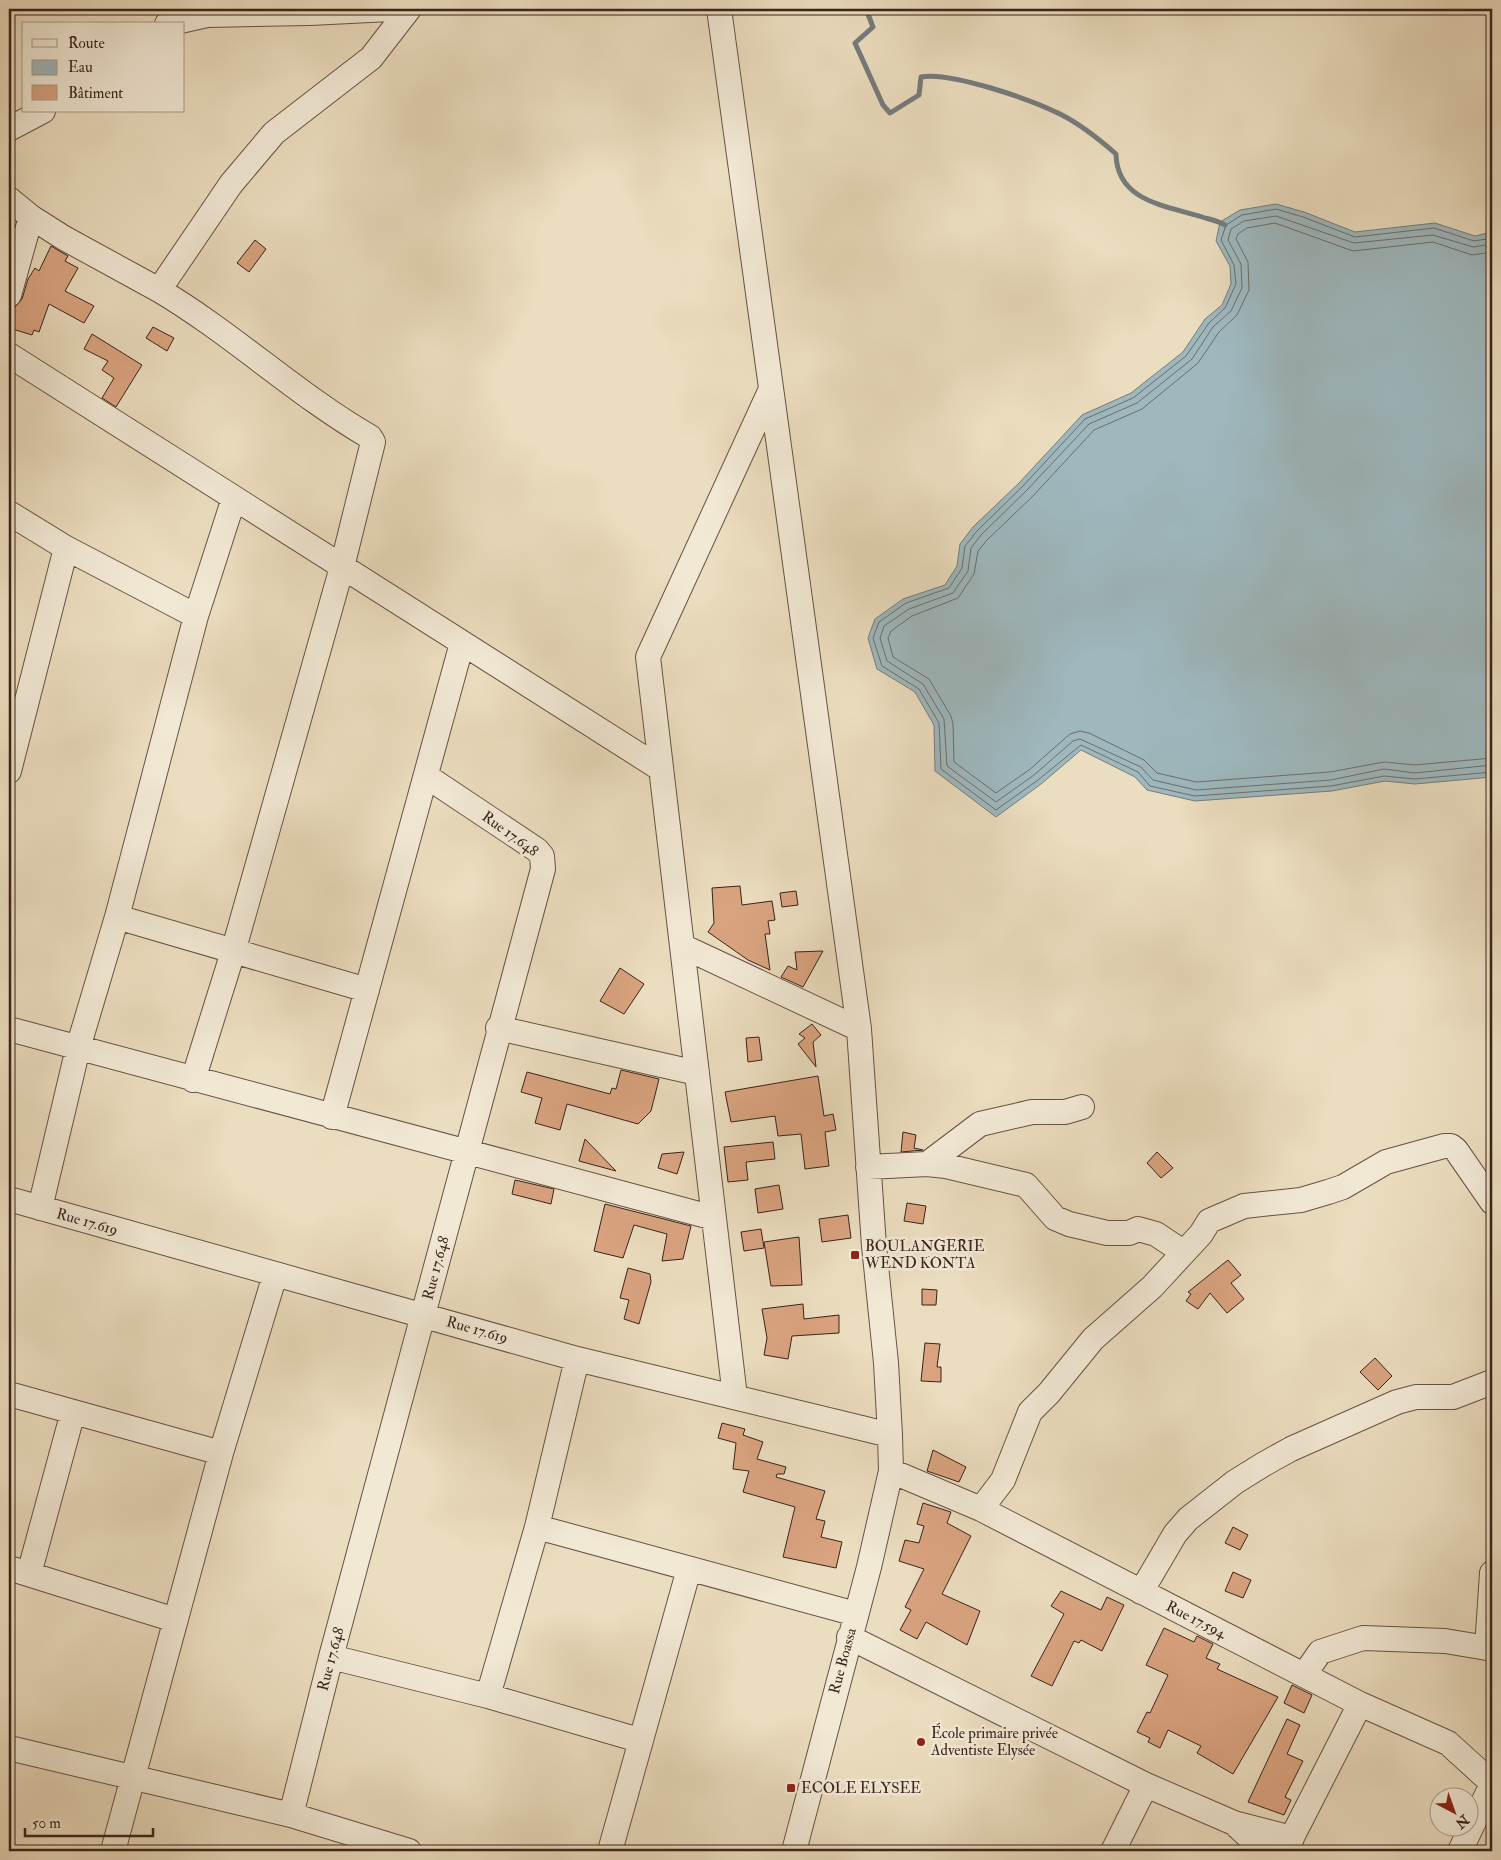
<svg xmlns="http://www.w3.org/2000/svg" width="1501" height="1860" font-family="'IM FELL Double Pica',serif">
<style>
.water{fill:#9eb8be;stroke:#767c7d}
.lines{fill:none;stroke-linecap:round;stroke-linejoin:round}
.shore{stroke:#6c6e6c;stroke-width:1}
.stream{stroke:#767c7d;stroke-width:5}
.building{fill:#d9a37f;stroke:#3a231b}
.minor-casing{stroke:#665244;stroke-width:26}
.minor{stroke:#f2e9d5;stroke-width:24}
.poi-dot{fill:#8f2418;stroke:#f2e9d5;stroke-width:2}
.labels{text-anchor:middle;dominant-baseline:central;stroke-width:5;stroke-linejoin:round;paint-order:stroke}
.street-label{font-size:15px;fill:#3a231b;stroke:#f2e9d5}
.poi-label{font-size:15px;fill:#3a231b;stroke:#f2e9d5;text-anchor:start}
</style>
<rect width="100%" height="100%" fill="#ebddbf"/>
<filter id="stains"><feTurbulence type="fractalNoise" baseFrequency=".004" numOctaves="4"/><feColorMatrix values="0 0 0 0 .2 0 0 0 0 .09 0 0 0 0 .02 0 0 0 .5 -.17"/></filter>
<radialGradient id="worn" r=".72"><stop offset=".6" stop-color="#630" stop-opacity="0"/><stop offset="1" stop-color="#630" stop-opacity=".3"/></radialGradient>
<path class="water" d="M1276,204L1304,212L1355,232L1435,223L1475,236L1492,232V777L1415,784L1385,781L1332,791L1195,801L1147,790L1135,777L1081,750L1041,784L996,817L935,771L934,725L915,692L877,669L868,638L875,619L903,599L945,585L957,566L960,544L973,527L1019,483L1082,415L1131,393L1183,352L1205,319L1222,305L1231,284L1230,266L1216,241L1220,222L1240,210Z"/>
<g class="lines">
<path class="shore" d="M1492,238L1474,241L1434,228L1355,237L1303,217L1276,209L1242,215L1226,225L1221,240L1234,265L1236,284L1225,308L1209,323L1186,356L1133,398L1085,419L1023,486L977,531L965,546L962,568L949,588L906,603L879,622L873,638L882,666L919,689L939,723L941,769L996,810L1038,780L1081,745L1138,772L1150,786L1195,796L1331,786L1384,776L1415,779L1492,772
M1492,244L1473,247L1433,235L1354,243L1276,216L1244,221L1231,229L1228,240L1241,264L1242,288L1231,311L1213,327L1192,359L1137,403L1089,424L1027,490L981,535L971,548L968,571L953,593L909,609L884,626L880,638L887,661L923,684L944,719L947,766L996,802L1034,775L1073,741L1080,739L1141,767L1153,780L1196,790L1331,780L1384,769L1415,773L1492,765
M1492,252L1472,255L1433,242L1353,251L1275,223L1247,228L1238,234L1236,239L1248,262L1249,290L1237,315L1219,332L1198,363L1142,409L1094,430L1033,496L987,540L978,551L974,574L958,598L912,616L891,631L888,638L893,657L929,679L951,716L953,724L954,762L996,793L1029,770L1070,734L1080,731L1089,733L1144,760L1157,773L1196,782L1330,772L1384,762L1415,765L1492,758"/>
<path class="stream" d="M866,9L873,27L855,43L883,105L890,113L919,95L921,77C950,71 1032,100 1060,114C1080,124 1099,139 1116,154C1117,200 1162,205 1199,216C1207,219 1217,220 1225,225"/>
</g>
<path class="building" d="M255,240L266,249L249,272L237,263Z
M51,246L68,256L65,261L78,268L65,291L94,306L84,323L49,304L39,332L34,330L32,335L9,328L15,307L22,299L28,279L35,268L39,271Z
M153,327L174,338L167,351L146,338Z
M92,334L142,365L116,407L102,398L114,378L102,370L108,361L84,349Z
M740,886L742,905L772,901L775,920L768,921L770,934H765L770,970L748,960L708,932L714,923L712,888Z
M796,891L798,905L782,907L780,893Z
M823,951L803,987L781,977L788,966L797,970L795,952Z
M620,968L644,984L624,1014L600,1001Z
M812,1024L821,1035L813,1042L816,1067L798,1044L805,1038L799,1034Z
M759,1037L762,1060L748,1062L746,1038Z
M621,1070L659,1079L651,1111L638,1124L567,1104L560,1130L535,1123L542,1098L521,1092L527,1072L610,1094L612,1088L616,1089Z
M818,1076L824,1116L833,1114L836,1130L825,1132L829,1166L805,1169L801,1134L778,1136L775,1116L731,1122L725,1092Z
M903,1132L916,1135L914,1148L923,1150L901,1152Z
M585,1139L616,1171L579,1161Z
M773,1142L775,1159L746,1162L748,1180L728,1182L724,1147Z
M684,1152L677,1174L658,1168L662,1154Z
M1157,1152L1173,1168L1161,1178L1147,1163Z
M515,1180L554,1189L551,1204L512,1194Z
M779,1185L783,1209L758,1213L755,1189Z
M907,1203L926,1206L923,1224L904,1221Z
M605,1204L691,1226L683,1259L662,1261L667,1234L634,1225L623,1258L594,1251Z
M848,1215L851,1238L822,1242L819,1219Z
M761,1229L764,1248L744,1251L741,1232Z
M799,1237L802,1285L771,1286L764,1242Z
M1228,1260L1241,1275L1231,1283L1244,1299L1227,1313L1210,1293L1198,1309L1186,1301L1191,1294L1188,1292Z
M628,1268L650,1274L651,1282L639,1324L624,1319L629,1300L620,1298Z
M922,1289L937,1290L936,1305H922Z
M803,1304L804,1319L839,1315V1333L792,1336L788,1359L764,1355L767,1338L762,1309Z
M925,1343L940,1344L937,1367H941V1382L921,1381Z
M1375,1358L1392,1376L1378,1390L1360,1372Z
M722,1423L745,1429L743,1435L763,1442L757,1459L786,1467L784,1474H777L776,1477L825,1491L816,1519L825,1521L821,1537L842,1542L836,1568L783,1557L795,1507L743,1492L749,1471L733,1469L736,1443L718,1438Z
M933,1450L966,1467L959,1482L927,1471Z
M923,1503L951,1512L947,1523L971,1536L942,1594L980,1611L967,1645L926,1622L917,1639L900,1630L911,1610L905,1607L924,1569L899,1561L905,1540L919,1543L924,1526L917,1524Z
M1233,1527L1248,1535L1240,1550L1225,1543Z
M1233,1572L1251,1580L1243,1598L1225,1591Z
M1061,1591L1101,1610L1107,1597L1124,1605L1102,1651L1081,1640L1079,1643L1074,1641L1052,1686L1031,1676L1064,1614L1051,1606Z
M1164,1628L1194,1642L1197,1636L1213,1644L1206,1658L1220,1664L1217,1669L1278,1697L1233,1774L1197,1753L1201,1746L1168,1730L1160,1748L1148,1742L1150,1738L1137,1732L1147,1712L1150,1713L1168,1675L1146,1665Z
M1292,1685L1312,1695L1304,1713L1284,1703Z
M1287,1719L1300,1725L1287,1754L1303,1761L1285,1797L1291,1800L1284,1815L1248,1802Z"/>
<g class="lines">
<g class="minor-casing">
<path id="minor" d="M719,9L859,1029L874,1246L886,1363L890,1435L891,1471L869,1567L794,1851
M167,24L207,15L310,13L390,9
M9,129L43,111
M9,199L31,217L9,295
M31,217L64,238L159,290L231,184L274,133L371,58L409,9
M159,290C233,334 296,394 370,437L373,442L342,567L233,952L193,1080
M9,355L661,769
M9,513L66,548L196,616
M9,771L66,548
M117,917L367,990
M682,946L859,1029
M498,1028L697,1073
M9,1029L714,1218
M332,1117L462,643
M927,1164L980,1124L1032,1112H1065L1082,1107
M868,1167L927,1164L946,1166L1026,1185L1055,1218L1069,1224L1107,1233H1129L1138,1229L1156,1234L1183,1252
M9,1199L577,1359L890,1435
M40,1208L78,1048L117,917L196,616L234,498
M9,1394L221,1453
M735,1397L648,657L771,389
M891,1471L981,1509L1360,1704L1448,1743L1492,1783
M981,1509L1003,1480L1030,1412L1049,1393L1093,1339L1152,1287L1201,1234L1209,1221L1244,1206L1301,1200L1328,1192L1343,1187L1386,1162L1444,1146H1451L1456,1150L1492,1202
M537,1527L856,1614
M9,1568L175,1620
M29,1574L73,1412
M1141,1592L1175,1534L1188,1519L1235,1482L1264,1464L1291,1449L1397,1402L1416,1397H1453L1492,1382
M849,1637L1146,1785L1234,1823L1292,1838
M331,1657L488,1696L639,1740
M1304,1675L1320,1652L1363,1638L1445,1641L1487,1648L1492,1573
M488,1696L537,1527L577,1359
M9,1748L291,1815L409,1851
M291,1815L331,1657L543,869L542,856L537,850L426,776
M1235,1824L1264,1851
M113,1851L221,1453L275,1275
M610,1851L689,1569
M1113,1851L1146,1785
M1285,1851L1360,1704
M1460,1851L1492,1784"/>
</g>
<use href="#minor" class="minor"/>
</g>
<g class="poi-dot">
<rect x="850" y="1250" width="10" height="10" rx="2.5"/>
<circle cx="921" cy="1742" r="5"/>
<rect x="786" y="1783" width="10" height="10" rx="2.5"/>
</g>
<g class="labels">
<g class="street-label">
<text transform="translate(510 834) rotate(36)">Rue 17.648</text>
<text transform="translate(87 1222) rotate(16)">Rue 17.619</text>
<text transform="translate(436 1268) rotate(-75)">Rue 17.648</text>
<text transform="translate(477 1330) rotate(16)">Rue 17.619</text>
<text transform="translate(1196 1620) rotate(27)">Rue 17.594</text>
<text transform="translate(331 1659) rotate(-75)">Rue 17.648</text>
<text transform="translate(843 1661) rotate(-75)">Rue Boassa</text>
</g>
<g class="poi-label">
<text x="865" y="1246">BOULANGERIE<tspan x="865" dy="17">WEND KONTA</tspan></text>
<text x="931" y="1733">École primaire privée<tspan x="931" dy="17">Adventiste Elysée</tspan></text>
<text x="801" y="1788">ECOLE ELYSEE</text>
</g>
</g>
<rect width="1501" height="1860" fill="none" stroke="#ebddbf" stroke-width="30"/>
<rect x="10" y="10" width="1481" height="1840" fill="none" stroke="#3a231b" stroke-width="2.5"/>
<rect x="15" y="15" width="1471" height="1830" fill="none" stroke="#3a231b"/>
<rect x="22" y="22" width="162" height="90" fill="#f2e9d5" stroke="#a89a8b"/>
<rect x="32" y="39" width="25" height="8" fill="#f2e9d5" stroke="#a89a8b"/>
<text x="68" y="48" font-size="15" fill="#3a231b">Route</text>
<rect x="32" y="60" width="25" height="15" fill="#9eb8be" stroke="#a89a8b"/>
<text x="68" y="72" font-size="15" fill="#3a231b">Eau</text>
<rect x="32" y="85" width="25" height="15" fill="#d9a37f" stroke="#a89a8b"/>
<text x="68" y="98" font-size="15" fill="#3a231b">Bâtiment</text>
<g transform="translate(1454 1812) rotate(139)"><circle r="24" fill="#f2e9d5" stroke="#a89a8b"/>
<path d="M0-4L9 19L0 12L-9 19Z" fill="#8f2418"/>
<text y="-8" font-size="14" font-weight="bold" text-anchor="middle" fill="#3a231b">N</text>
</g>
<path d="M25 1828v8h128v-8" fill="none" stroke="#3a231b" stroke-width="2.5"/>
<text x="32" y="1828" font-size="15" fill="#3a231b" stroke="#f2e9d5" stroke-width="4" paint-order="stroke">50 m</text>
<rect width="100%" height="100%" filter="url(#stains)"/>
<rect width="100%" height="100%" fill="url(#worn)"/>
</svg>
